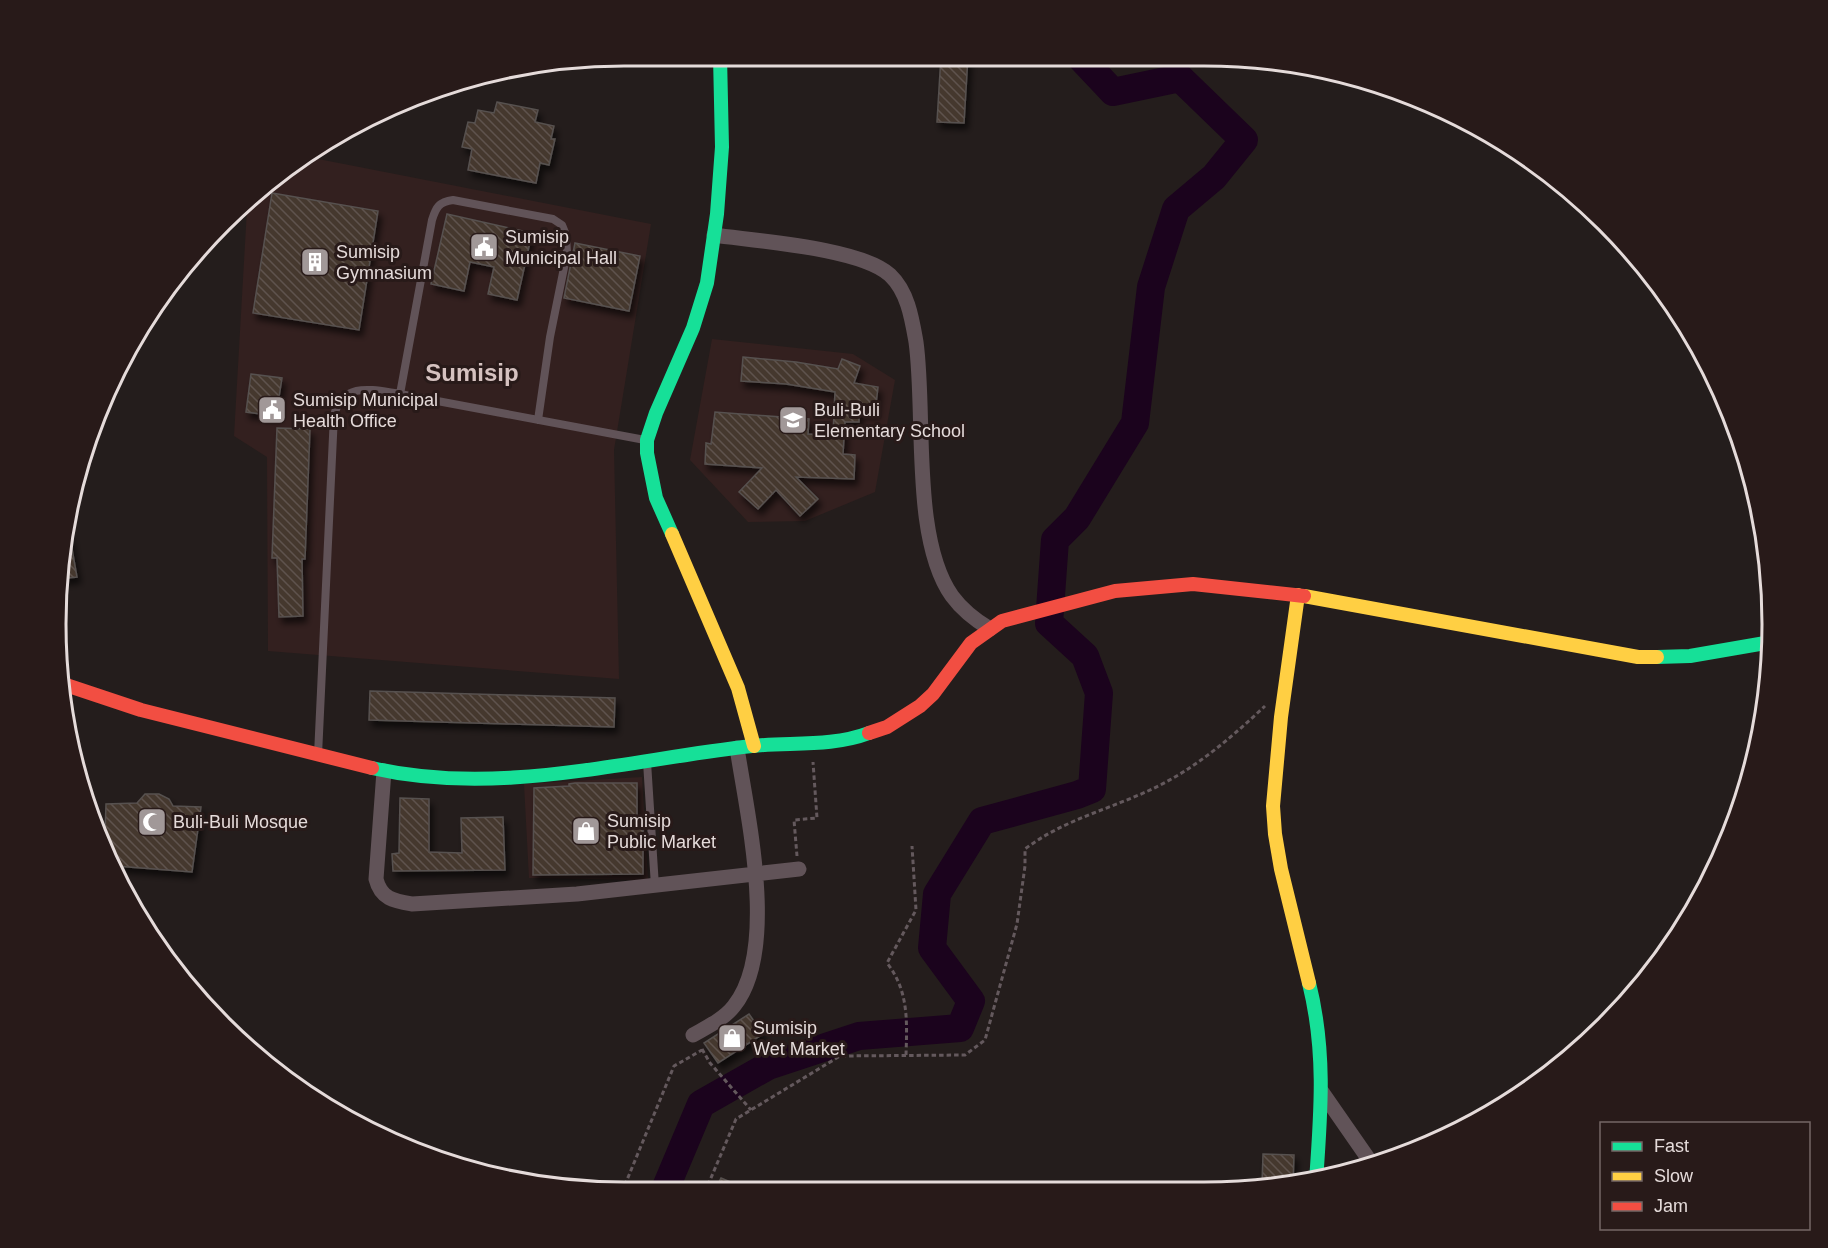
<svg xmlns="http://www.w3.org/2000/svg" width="1828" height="1248" font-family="Arial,sans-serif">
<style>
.built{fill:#33201f}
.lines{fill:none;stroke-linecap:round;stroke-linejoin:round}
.river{stroke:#1b031d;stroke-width:28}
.building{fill:url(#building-back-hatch);stroke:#57514f;stroke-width:1.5;filter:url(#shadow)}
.path{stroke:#64595d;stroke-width:3;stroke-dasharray:4.5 3;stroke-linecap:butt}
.lane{stroke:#615358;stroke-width:8}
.street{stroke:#615358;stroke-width:15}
.fast{stroke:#16e098;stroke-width:14}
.slow{stroke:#ffcf43;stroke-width:14}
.jam{stroke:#f24e42;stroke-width:14}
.labels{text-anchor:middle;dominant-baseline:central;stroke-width:6;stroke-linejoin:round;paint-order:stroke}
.poi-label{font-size:18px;fill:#e5dbda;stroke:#281a19;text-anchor:start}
.district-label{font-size:24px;font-weight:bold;fill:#d5c2c0;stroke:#281a19}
.rim{fill:none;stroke:#e5dbda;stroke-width:3}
</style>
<defs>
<pattern id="building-back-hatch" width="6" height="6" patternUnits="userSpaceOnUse" patternTransform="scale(1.5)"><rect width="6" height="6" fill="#44372f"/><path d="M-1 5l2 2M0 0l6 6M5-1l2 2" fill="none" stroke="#5f534d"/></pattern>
<filter id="shadow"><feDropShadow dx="3.5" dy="6" stdDeviation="3" flood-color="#0009"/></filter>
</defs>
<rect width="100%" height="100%" fill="#241d1c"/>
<path class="built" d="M303,156L651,224L614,450L619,679L268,651L267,457L234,436L247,209Z
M712,339L853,354L895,380L875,492L805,521L748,522L690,460Z
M642,777L648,880L529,878L524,784Z"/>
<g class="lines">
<path class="river" d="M664,1192L701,1104L768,1066L859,1036L960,1028L971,1001L932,948L937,894L982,821L1077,795L1092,789L1099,693L1085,656L1049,623L1055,540L1077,518L1135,423L1151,287L1176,209L1214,177L1244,140L1180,78L1113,92L1079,56"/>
</g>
<path class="building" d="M941,56H968L964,123L937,122Z
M497,102L538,110L535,122L554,126L551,139H555L549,165L540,163L536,183L468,170L472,149L462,147L468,122L475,123L478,110L494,113Z
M272,193L378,211L359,330L253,313Z
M447,214L532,233L517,300L488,294L494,267L470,262L464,291L431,284Z
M575,243L640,256L629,311L564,298Z
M743,357L796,362L838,369L842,359L860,366L854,383L878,387L875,413L859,411V422H845L843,454L855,455L854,479L796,477L818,499L800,516L776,490L758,509L739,492L762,468L705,464L706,443L711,444L715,412L809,419L808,434L833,435L835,392L786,384L741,381Z
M251,374L282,378L276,416L246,412Z
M277,428L310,429L305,559H302L303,616L279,617L277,558H272Z
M69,532L77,577L58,579Z
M370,691L615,698L614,727L369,720Z
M575,783H637V828H643V874L533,875L534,788L569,786V784Z
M145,794H159L169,799L173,806L201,807L192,872L116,866L105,837L106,804L137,803Z
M400,798L429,799V852L462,853L461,818L503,817L505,870L393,871L392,854L399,853Z
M749,1014L763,1034L718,1063L704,1043Z
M1263,1154L1294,1155L1293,1184L1262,1185Z
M721,1178L754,1192H714Z"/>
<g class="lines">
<path class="path" d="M797,856L794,820L817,818L813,762
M702,1049L710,1063L751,1110
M906,1055C907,1022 909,991 887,963L916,910L912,846
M622,1192L674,1066L702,1050
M705,1192L736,1119L840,1056L965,1055L985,1040L1017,924L1025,866V849C1067,817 1120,807 1166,782C1203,762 1234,735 1265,706"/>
<path class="lane" d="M400,394L432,220C436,207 439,202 453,200L553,219L562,225L566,235L567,253L550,337L538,420
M318,755L334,415C344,381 372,390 400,394L645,440
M647,762L655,886"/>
<path class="street" d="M714,235C756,241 861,248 890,275C908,292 912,319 916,342C926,414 911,538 952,596C963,611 975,620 990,629
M384,771L376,879C381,899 394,901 412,904L577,894L799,869
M693,1035C707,1027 724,1019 734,1006C779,950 747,814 737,748
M1322,1092L1372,1164"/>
<path class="fast" d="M672,534L656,498L647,453V440L656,413L693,328L707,283L717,214L722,147L720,56
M1657,657L1690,656L1771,642
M372,768C498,797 626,760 752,746C791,742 832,747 869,733
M1309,983C1326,1051 1321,1112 1316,1181"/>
<path class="slow" d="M672,534L738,688L754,746
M1298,595L1281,717L1273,806L1275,834L1281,869L1309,983
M1304,596L1638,657H1657"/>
<path class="jam" d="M63,684L141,710L372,768
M869,733L887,727L920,706L933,694L971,643L1002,621L1115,591L1193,584L1304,596"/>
</g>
<defs>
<g id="civic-square" transform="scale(1.5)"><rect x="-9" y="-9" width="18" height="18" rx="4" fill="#a19898" stroke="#281a19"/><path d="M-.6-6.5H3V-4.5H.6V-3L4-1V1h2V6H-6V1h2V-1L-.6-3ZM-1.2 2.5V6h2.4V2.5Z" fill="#fff"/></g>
<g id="building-square" transform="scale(1.5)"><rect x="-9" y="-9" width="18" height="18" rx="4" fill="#a19898" stroke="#281a19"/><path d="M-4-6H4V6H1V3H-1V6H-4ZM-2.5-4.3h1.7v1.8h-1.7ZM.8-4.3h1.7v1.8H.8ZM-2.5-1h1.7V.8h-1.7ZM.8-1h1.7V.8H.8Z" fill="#fff"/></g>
<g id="school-square" transform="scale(1.5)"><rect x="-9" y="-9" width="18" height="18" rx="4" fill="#a19898" stroke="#281a19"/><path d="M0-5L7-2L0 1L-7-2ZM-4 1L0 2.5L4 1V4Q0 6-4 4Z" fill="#fff"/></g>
<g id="mosque-square" transform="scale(1.5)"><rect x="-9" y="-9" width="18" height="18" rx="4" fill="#a19898" stroke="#281a19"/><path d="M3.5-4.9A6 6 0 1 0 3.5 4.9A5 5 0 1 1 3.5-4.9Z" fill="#fff"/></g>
<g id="shop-square" transform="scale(1.5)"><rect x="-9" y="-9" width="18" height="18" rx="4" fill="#a19898" stroke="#281a19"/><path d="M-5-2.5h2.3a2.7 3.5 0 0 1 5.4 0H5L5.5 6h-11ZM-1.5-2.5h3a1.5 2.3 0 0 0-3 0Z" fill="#fff"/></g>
</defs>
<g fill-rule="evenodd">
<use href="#civic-square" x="484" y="247"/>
<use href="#building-square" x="315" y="262"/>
<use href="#civic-square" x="272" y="410"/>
<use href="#school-square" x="793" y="420"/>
<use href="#mosque-square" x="152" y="822"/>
<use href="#shop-square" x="586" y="831"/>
<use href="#shop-square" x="732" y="1038"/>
</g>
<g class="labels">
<g class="poi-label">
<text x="505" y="237">Sumisip<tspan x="505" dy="21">Municipal Hall</tspan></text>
<text x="336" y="252">Sumisip<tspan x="336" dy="21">Gymnasium</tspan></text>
<text x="293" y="400">Sumisip Municipal<tspan x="293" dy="21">Health Office</tspan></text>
<text x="814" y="410">Buli-Buli<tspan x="814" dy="21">Elementary School</tspan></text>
<text x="607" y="821">Sumisip<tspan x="607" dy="21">Public Market</tspan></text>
<text x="173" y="822">Buli-Buli Mosque</text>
<text x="753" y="1028">Sumisip<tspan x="753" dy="21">Wet Market</tspan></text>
</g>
<g class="district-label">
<text x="472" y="372">Sumisip</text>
</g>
</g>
<path d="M0 0H1828V1248H0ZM624 66H1204A558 558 0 0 1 1762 624V624A558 558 0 0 1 1204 1182H624A558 558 0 0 1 66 624V624A558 558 0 0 1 624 66Z" fill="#281a19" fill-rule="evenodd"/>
<path class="rim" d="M624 66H1204A558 558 0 0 1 1762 624V624A558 558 0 0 1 1204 1182H624A558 558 0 0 1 66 624V624A558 558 0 0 1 624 66Z"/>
<rect x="1600" y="1122" width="210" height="108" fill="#281a19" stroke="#746766" stroke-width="1.5"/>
<rect x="1612" y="1142" width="30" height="9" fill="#16e098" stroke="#746766" stroke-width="1.5"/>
<text x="1654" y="1152" font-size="18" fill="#e5dbda">Fast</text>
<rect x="1612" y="1172" width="30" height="9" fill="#ffcf43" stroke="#746766" stroke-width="1.5"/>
<text x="1654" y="1182" font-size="18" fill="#e5dbda">Slow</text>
<rect x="1612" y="1202" width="30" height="9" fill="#f24e42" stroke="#746766" stroke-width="1.5"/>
<text x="1654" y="1212" font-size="18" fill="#e5dbda">Jam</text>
</svg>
